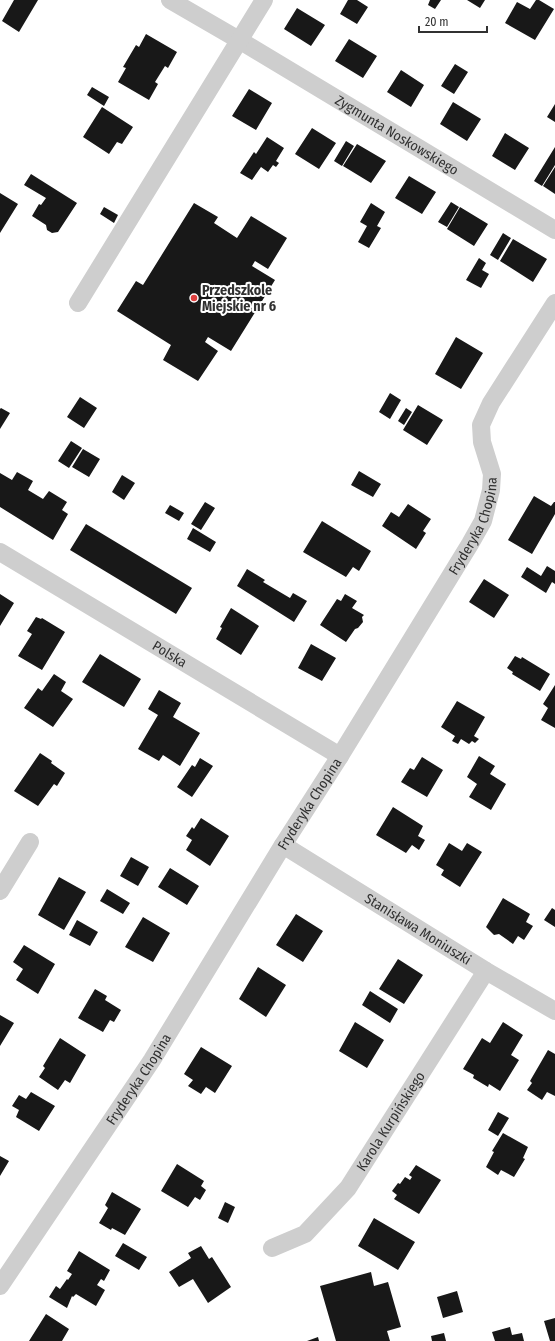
<svg xmlns="http://www.w3.org/2000/svg" width="555" height="1341" font-family="'Fira Sans Condensed',sans-serif">
<style>
.building{fill:#181818}
.lines{fill:none;stroke-linecap:round;stroke-linejoin:round}
.minor{stroke:#cecece;stroke-width:18}
.poi-dot{fill:#de3f3e;stroke:#fff;stroke-width:1.5}
.labels{text-anchor:middle;dominant-baseline:central;stroke-width:4;stroke-linejoin:round;paint-order:stroke}
.street-label{font-size:14px;fill:#313131;stroke:#fff}
.poi-label{font-size:14px;font-weight:bold;fill:#313131;stroke:#fff;text-anchor:start}
</style>
<rect width="100%" height="100%" fill="#fff"/>
<path class="building" d="M14,0H38L19,32L2,21Z
M348,0H357L368,7L357,24L340,14Z
M430,0H441L435,9L428,5Z
M467,0H485L480,8Z
M536,0H539L554,9L535,40L505,23L517,2L530,9Z
M297,8L325,25L311,46L284,29Z
M146,34L177,52L168,68L165,66L155,82L158,84L149,100L118,82L126,68L123,67L136,45L139,47Z
M349,39L377,56L363,78L335,61Z
M455,64L468,72L454,94L441,86Z
M401,70L424,85L411,107L387,92Z
M92,87L109,97L104,106L87,95Z
M249,89L272,103L256,130L232,116Z
M453,102L481,119L467,141L440,124Z
M555,104V122L547,117Z
M102,107L133,127L122,144L117,142L109,154L83,137Z
M312,128L336,143L319,169L295,154Z
M505,133L529,148L515,170L492,156Z
M267,137L284,148L276,161L279,163L276,167L273,165L268,172L261,167L252,180L240,173L254,152L256,154Z
M346,141L354,146L342,166L334,161Z
M357,144L386,161L371,183L343,166Z
M555,147V165L542,186L534,181Z
M555,167V194L543,186Z
M31,174L77,203L58,232L52,233L47,230L46,225L32,216L39,204L41,205L46,198L24,185Z
M409,176L436,192L422,214L395,198Z
M0,193L18,204L0,233Z
M451,202L459,207L447,227L438,222Z
M194,203L218,217L214,223L237,238L251,216L287,238L268,269L255,261L252,266L275,280L231,351L208,337L205,342L218,351L198,381L163,360L171,345L117,311L136,281L143,285Z
M371,203L385,212L377,226L381,228L369,248L358,242L367,226L360,222Z
M104,207L118,215L114,223L100,214Z
M460,207L488,224L474,246L447,229Z
M503,233L511,238L498,260L490,255Z
M513,239L547,259L533,282L500,261Z
M479,258L486,263L482,270L489,274L481,288L466,280Z
M456,337L483,353L461,389L435,374Z
M390,393L401,400L390,419L379,412Z
M80,397L97,408L84,428L67,417Z
M418,405L443,420L427,445L403,430Z
M1,408L10,413L0,429V409Z
M406,408L412,412L404,425L398,421Z
M71,441L82,448L69,468L58,461Z
M83,449L100,459L89,477L72,467Z
M359,471L381,484L373,497L351,485Z
M17,472L33,481L28,490L43,499L49,491L67,502L62,510L68,514L53,540L0,507V473L12,480Z
M122,475L135,483L124,500L112,492Z
M534,496L551,506L554,502H555V514L532,554L508,540Z
M205,502L215,508L201,530L191,524Z
M408,504L431,519L423,531L426,533L416,549L382,526L391,512L399,517Z
M170,505L184,513L179,521L165,513Z
M322,521L371,551L359,571L353,567L346,577L303,552Z
M86,524L192,588L176,614L70,550Z
M193,528L216,542L210,552L187,539Z
M547,566L555,571V584L552,582L546,593L521,577L527,567L541,576Z
M247,569L265,580L263,582L290,598L293,593L307,601L294,622L237,586Z
M484,579L509,595L494,618L469,602Z
M0,594L14,603L0,626Z
M345,594L357,601L352,608L364,615L362,617L363,622L358,628L355,629L346,642L320,625L337,599L341,601Z
M231,608L259,626L241,655L216,639L222,628L220,627Z
M36,617L41,619L42,618L65,632L42,670L18,656L32,634L27,631Z
M311,644L336,658L322,681L298,668Z
M100,654L141,679L124,707L82,682Z
M515,656L521,659L522,657L550,674L540,691L512,674L513,672L507,668Z
M54,674L66,682L61,691L73,699L53,727L24,708L38,688L42,691Z
M555,685V728L541,720L548,708L543,704Z
M159,690L181,703L173,717L200,733L180,766L163,755L159,761L138,749L158,715L148,709Z
M457,701L485,717L474,736L479,739L475,743L472,741L469,744L461,739L458,744L452,741L455,736L441,727Z
M40,753L52,761L51,763L65,773L57,786L54,784L38,806L14,791Z
M479,756L495,766L490,774L506,784L491,810L469,797L477,784L467,777Z
M422,757L443,770L427,797L401,782L410,768L414,770Z
M200,758L213,766L192,797L177,787L192,765L195,767Z
M393,807L423,826L418,836L425,840L419,850L412,845L406,853L376,835Z
M201,818L229,836L210,866L186,850L192,840L186,836L192,827L194,829Z
M449,843L462,851L467,843L482,852L460,887L441,875L444,870L436,865Z
M131,857L149,867L138,886L120,876Z
M170,868L199,886L187,905L158,887Z
M59,877L86,892L64,930L38,915Z
M107,889L130,903L123,914L100,901Z
M503,898L530,914L526,922L533,926L524,940L518,936L513,944L499,934L494,935L486,927Z
M552,908L555,910V927L544,920Z
M296,914L323,931L303,962L276,945Z
M143,917L170,933L153,962L125,947Z
M77,920L98,932L90,946L69,935Z
M24,945L55,964L38,994L16,980L23,969L13,962Z
M398,959L423,975L404,1004L379,989Z
M258,967L286,985L266,1017L239,999Z
M95,989L107,996L105,1000L121,1010L114,1022L110,1020L103,1032L78,1018Z
M370,991L398,1009L390,1023L362,1005Z
M0,1015L14,1023L0,1046Z
M355,1022L384,1040L367,1068L339,1051Z
M503,1022L523,1035L511,1055L519,1060L500,1091L489,1084L488,1087L473,1078L474,1075L463,1069L482,1038L490,1043Z
M60,1038L86,1055L70,1083L65,1080L58,1090L39,1077L45,1068L43,1066Z
M201,1047L232,1066L215,1093L206,1087L201,1094L188,1086L193,1080L184,1074Z
M548,1050L555,1054V1096L547,1092L542,1100L527,1090L532,1083L530,1081Z
M31,1092L55,1106L39,1131L16,1117L19,1110L12,1106L19,1095L26,1099Z
M498,1112L509,1118L498,1136L488,1130Z
M503,1133L528,1147L523,1158L525,1159L514,1177L501,1170L498,1175L486,1167L494,1152L492,1151Z
M0,1156L9,1161L0,1176Z
M177,1164L204,1181L201,1186L206,1190L200,1200L195,1197L188,1207L161,1191Z
M416,1165L441,1180L419,1214L394,1199L397,1195L392,1191L398,1183L400,1184L405,1177L410,1180L412,1177L409,1175Z
M112,1192L141,1209L125,1235L112,1228L111,1230L99,1223L108,1208L105,1205Z
M225,1202L235,1207L228,1223L218,1218Z
M374,1218L415,1242L398,1270L358,1246Z
M123,1243L147,1257L139,1270L115,1256Z
M201,1246L209,1259L212,1257L231,1287L208,1303L193,1279L179,1287L169,1272L191,1258L188,1253Z
M79,1251L110,1270L104,1281L101,1279L97,1285L105,1290L96,1306L76,1294L73,1297L72,1296L67,1308L49,1297L56,1286L60,1289L67,1279L68,1280L72,1274L67,1271Z
M371,1272L374,1286L388,1282L401,1327L387,1331L390,1341H336L320,1286Z
M457,1291L463,1312L443,1318L437,1297Z
M46,1314L69,1329L62,1341H29Z
M555,1318V1341H550L544,1321Z
M510,1327L512,1335L522,1333L524,1341H495L492,1332Z
M444,1333L446,1341H432L431,1336Z
M318,1337L319,1341H307Z"/>
<g class="lines">
<g class="minor">
<path id="s1" d="M170,0L239,40L555,230"/>
<path d="M78,303L264,0"/>
<path id="s2" d="M0,552L340,756"/>
<path id="s3" d="M283,845L486,971L555,1011"/>
<path d="M0,891L30,842"/>
<path id="s4" d="M272,1248L305,1234L348,1188L486,971"/>
<path id="s5" d="M0,1286L152,1060L283,845L340,756L470,544L483,521L491,490L492,474L482,442L481,425L491,403L555,303"/>
</g>
</g>
<circle class="poi-dot" cx="194" cy="298" r="4"/>
<g class="labels">
<g class="street-label">
<text stroke="none"><textPath href="#s1" startOffset="264">Zygmunta Noskowskiego</textPath></text>
<text stroke="none"><textPath href="#s5" startOffset="897">Fryderyka Chopina</textPath></text>
<text stroke="none"><textPath href="#s2" startOffset="198">Polska</textPath></text>
<text stroke="none"><textPath href="#s5" startOffset="573">Fryderyka Chopina</textPath></text>
<text stroke="none"><textPath href="#s3" startOffset="159">Stanisława Moniuszki</textPath></text>
<text stroke="none"><textPath href="#s5" startOffset="249">Fryderyka Chopina</textPath></text>
<text stroke="none"><textPath href="#s4" startOffset="178">Karola Kurpińskiego</textPath></text>
</g>
<g class="poi-label">
<text x="202" y="290">Przedszkole<tspan x="202" dy="16">Miejskie nr 6</tspan></text>
</g>
</g>
<path d="M419 26v6h68v-6" fill="none" stroke="#313131" stroke-width="2"/>
<text x="425" y="26" font-size="12" fill="#313131" stroke="#ffffff" stroke-width="3" paint-order="stroke">20 m</text>
</svg>
